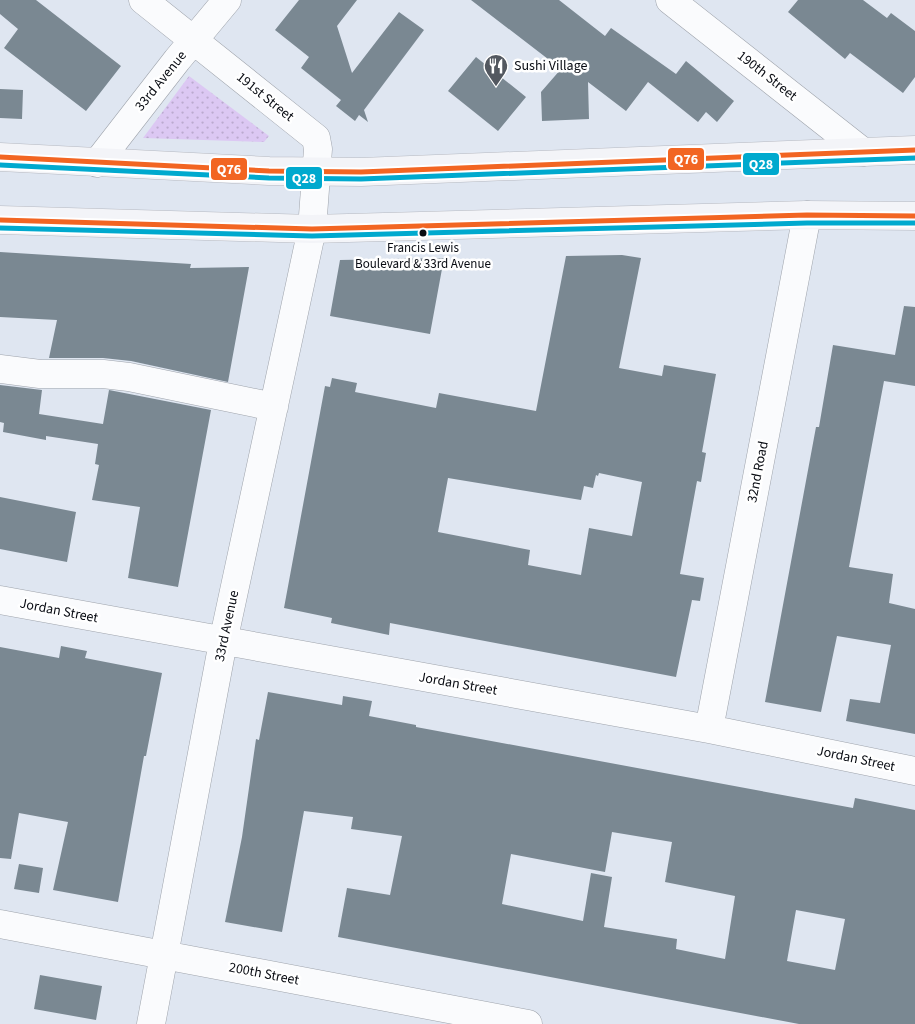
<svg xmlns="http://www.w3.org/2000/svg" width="915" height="1024" font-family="'Source Sans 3',sans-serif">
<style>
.park{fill:url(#park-dots)}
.building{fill:#7a8892;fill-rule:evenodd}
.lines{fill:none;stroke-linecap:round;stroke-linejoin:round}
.minor-casing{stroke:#9ea3ab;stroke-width:29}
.major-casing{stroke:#b6b9c1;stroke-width:29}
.minor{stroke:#fafbfd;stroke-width:28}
.major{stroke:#f3f4f8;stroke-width:28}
.bus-1-casing{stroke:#fff;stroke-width:9}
.bus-2-casing{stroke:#fff;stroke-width:9}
.bus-1{stroke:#f26522;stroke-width:5}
.bus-2{stroke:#00a9ce;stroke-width:5}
.bus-dot{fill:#080b12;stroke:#fff;stroke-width:2}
.labels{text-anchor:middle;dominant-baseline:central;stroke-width:5;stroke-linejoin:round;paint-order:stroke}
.bus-label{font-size:13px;fill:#080b12;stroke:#fff}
.poi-label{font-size:14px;fill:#080b12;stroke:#fff;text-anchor:start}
.street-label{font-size:14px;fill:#080b12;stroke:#fff}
.line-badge{stroke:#fff;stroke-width:2}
.badge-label{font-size:14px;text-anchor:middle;font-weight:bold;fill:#fff}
</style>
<defs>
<pattern id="park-dots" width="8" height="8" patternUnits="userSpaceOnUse" patternTransform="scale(1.25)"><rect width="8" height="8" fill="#dcc8f3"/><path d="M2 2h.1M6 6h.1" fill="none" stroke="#bbaacf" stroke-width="1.8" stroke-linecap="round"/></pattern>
</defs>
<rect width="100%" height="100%" fill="#dfe6f1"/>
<path class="park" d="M189,76L269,136L264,142L143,138Z"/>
<path class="building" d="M0,0H36L121,66L86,111L4,48L18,29L0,14Z
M299,0H357L337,26L352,73L399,12L424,30L364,110L368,122L359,115L355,121L336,106L341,100L301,68L309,57L275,30Z
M471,0H559L605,36L611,28L676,74L686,61L734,101L717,122L706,112L698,122L648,82L626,111L588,82L589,119L542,121L541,92L561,69Z
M798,0H863L887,18L891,13L915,31V77L903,93L850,53L845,59L788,12Z
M476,57L526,97L498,131L448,91Z
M0,89L23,90L22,119L0,118Z
M0,252L191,264L190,268L249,267L228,382L131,361L103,358H49L57,320L0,317Z
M622,255L641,258L619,368L662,376L664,365L716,374L702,452L706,453L701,482L697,481L680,574L704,578L700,601L692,600L676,677L390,623L389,635L331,623L332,618L284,608L325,386L330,387L332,378L357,383L355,392L436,408L439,393L536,411L566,256ZM599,473L642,482L632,536L589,528L581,575L528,565L530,550L438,532L448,478L581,500L584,486L593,488L596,475L598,476Z
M444,258L430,334L330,316L340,260Z
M904,306L915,307V386L884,381L849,567L893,574L889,603L915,609V734L846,721L850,699L880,703L891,645L837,636L821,712L765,702L816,427H819L833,345L895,355Z
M0,385L42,390L39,414L103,424L109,390L211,410L178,587L128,578L140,507L92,500L99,465L95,464L98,444L46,436V440L3,432L4,423L0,422Z
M0,497L76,512L67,562L0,549Z
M61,646L87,651L85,658L162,673L146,756H144L118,902L53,890L68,822L19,813L11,859L0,858V647L59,658Z
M268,692L342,705L343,696L372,701L369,716L416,725V727L853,808L855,798L915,810V1024H799L338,937L347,888L390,895L402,836L351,829L353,817L304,811L282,932L225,922L242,837L256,739L259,740ZM612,832L672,842L665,882L735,896L725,959L676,949L677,939L604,927L612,877L591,873L583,921L502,904L511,854L605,872ZM796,910L845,919L835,970L787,961Z
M19,864L43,868L39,893L14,889Z
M40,975L102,986L96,1020L34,1009Z"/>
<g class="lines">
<g class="minor-casing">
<path id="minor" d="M143,0L316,138L318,149L312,229L223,642L151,1024
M670,0L863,152
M97,163L177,60L227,0
M0,369L40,374H103L129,377L274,407
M0,600L709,729L915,771
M709,729L807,215
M0,924L528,1024"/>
</g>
<g class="major-casing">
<path id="major" d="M0,157L269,171L361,172L915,150
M0,220L312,229L807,215L915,216"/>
</g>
<use href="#minor" class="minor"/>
<use href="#major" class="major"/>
<g class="bus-1-casing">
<path id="bus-1" d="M0,157L269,171L361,172L915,150
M0,220L312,229L807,215L915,216"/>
</g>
<g class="bus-2-casing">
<path id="bus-2" d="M0,165L269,178L361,179L915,158
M0,228L312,236L807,223H915"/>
</g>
<use href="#bus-1" class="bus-1"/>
<use href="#bus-2" class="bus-2"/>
</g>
<defs>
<g id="restaurant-pin" transform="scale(1.25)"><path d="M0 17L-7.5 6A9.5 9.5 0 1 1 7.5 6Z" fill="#535860" stroke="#fff"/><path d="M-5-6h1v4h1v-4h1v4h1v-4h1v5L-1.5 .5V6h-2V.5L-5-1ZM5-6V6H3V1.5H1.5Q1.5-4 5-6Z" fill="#fff"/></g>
</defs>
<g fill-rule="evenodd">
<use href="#restaurant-pin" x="496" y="66"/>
</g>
<circle class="bus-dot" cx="423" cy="233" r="4.5"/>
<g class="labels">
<g class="bus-label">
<text x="423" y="248">Francis Lewis<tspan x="423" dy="16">Boulevard &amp; 33rd Avenue</tspan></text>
</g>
<g class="poi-label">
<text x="514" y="66">Sushi Village</text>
</g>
<g class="street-label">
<text transform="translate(767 76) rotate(38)">190th Street</text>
<text transform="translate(161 81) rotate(-51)">33rd Avenue</text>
<text transform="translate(265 97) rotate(39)">191st Street</text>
<text transform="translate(758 472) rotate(-79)">32nd Road</text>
<text transform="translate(59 611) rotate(11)">Jordan Street</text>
<text transform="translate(227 626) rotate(-78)">33rd Avenue</text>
<text transform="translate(458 684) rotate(10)">Jordan Street</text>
<text transform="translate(856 759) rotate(12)">Jordan Street</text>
<text transform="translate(264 974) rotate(11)">200th Street</text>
</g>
</g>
<g class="line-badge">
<rect x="667" y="147" width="38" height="24" rx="5" fill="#f26522"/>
<rect x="742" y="152" width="38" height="24" rx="5" fill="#00a9ce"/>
<rect x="210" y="157" width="38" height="24" rx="5" fill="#f26522"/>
<rect x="285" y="166" width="38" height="24" rx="5" fill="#00a9ce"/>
</g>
<g class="badge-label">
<text x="686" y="164">Q76</text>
<text x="761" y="169">Q28</text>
<text x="229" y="174">Q76</text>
<text x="304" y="183">Q28</text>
</g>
</svg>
